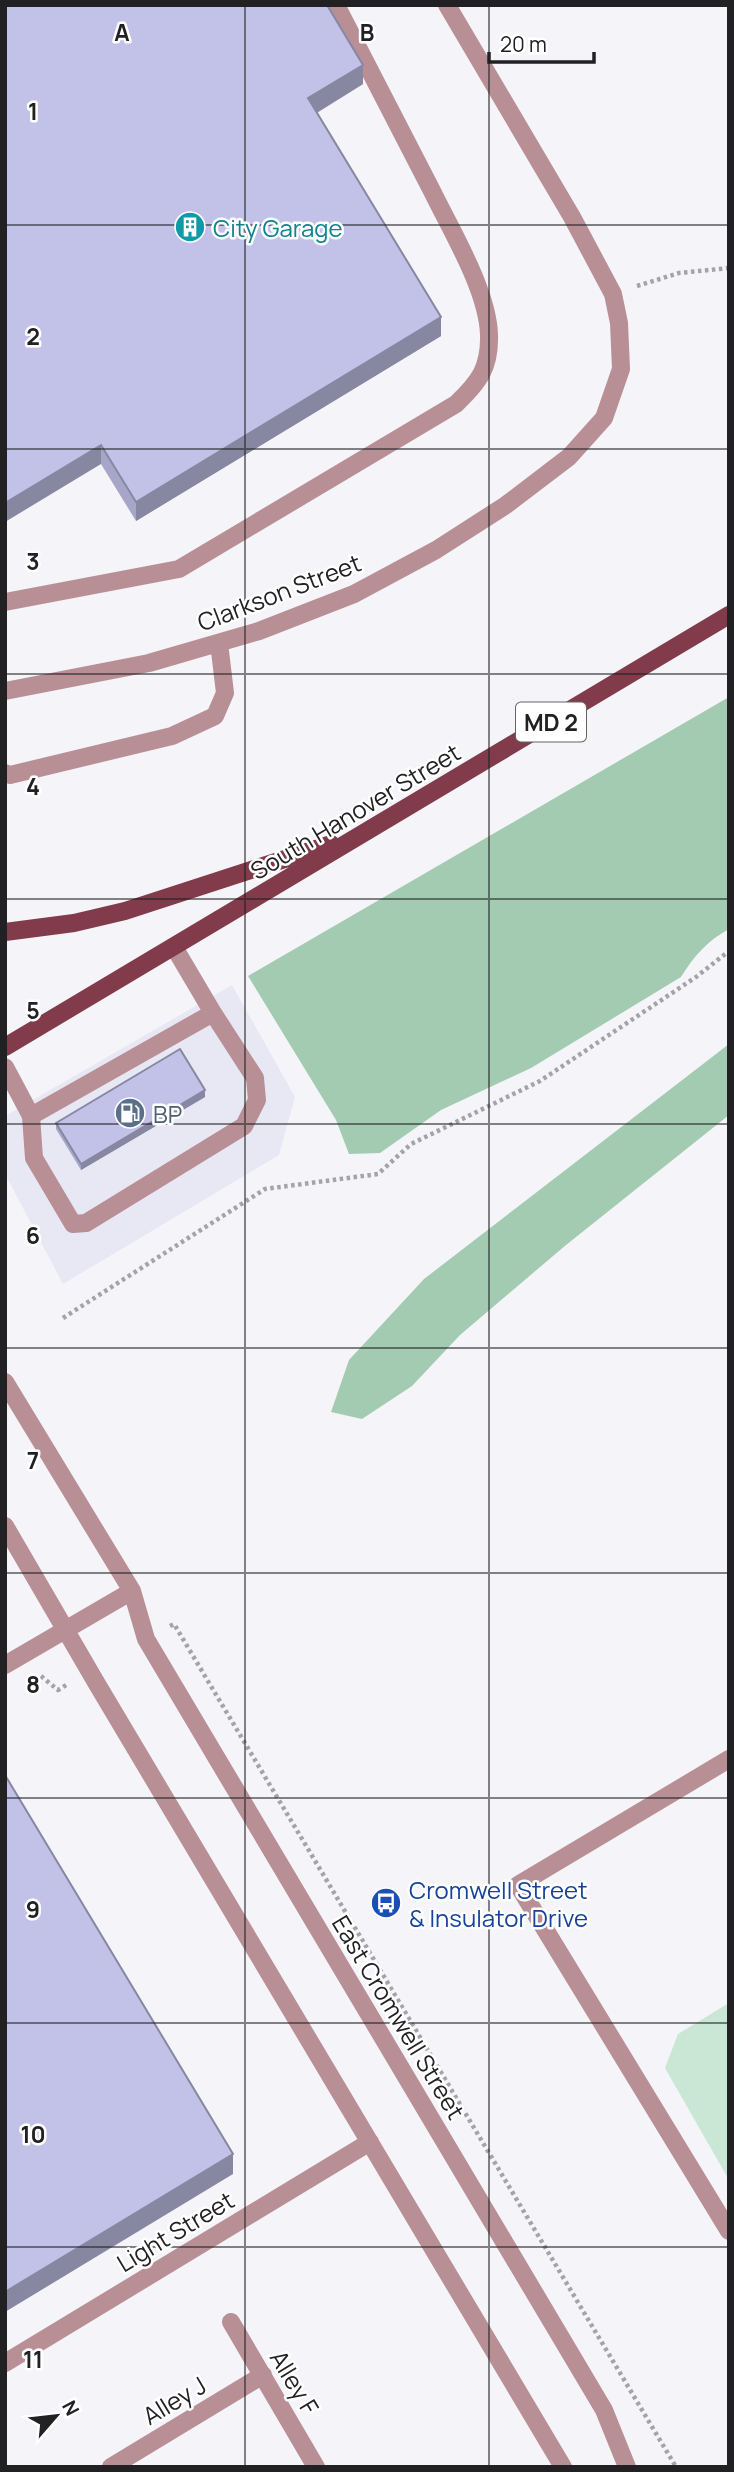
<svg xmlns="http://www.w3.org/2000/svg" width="734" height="2472" font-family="Manrope,sans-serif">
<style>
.built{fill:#e8e8f5}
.green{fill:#cae6d4}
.forest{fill:#a3cbb2}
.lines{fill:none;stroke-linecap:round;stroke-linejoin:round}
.path{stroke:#a4a4a8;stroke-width:4.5;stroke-dasharray:3.5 3.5;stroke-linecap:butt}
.minor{stroke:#b98f96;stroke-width:18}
.major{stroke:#813b4b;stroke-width:18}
.wall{fill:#a7a6c8}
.shaded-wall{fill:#8887a2}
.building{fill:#c2c1e8;stroke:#8887a2;stroke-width:2}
.grid{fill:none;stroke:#212123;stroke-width:2;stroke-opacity:0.55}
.labels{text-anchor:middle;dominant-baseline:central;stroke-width:5;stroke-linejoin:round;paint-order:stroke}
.shield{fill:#fff;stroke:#646465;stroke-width:2}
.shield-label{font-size:23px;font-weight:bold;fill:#212123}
.culture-label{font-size:24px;fill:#0d838f;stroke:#fff;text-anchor:start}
.street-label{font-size:24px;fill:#212123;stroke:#fff}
.service-label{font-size:24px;fill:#4e5e75;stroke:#fff;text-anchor:start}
.transit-label{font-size:24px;fill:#164399;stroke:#fff;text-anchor:start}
.grid-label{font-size:23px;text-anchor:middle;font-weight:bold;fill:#212123;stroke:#fff;stroke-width:5;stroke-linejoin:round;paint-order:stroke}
</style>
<rect width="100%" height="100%" fill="#f4f4f9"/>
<path class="built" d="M232,985L295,1097L279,1155L63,1284L5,1174V1116Z"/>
<path class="green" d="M729,2003V2180L665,2068L678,2034Z"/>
<path class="forest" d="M729,697V929C707,941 694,956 681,977L531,1068L441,1110L380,1153L349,1154L336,1120L248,976Z
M729,1044V1115L566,1245L460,1335L412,1386L362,1419L331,1412L349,1360L424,1279Z"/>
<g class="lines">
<path class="path" d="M637,286L679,273L729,268
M63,1318L265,1189L378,1174L411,1144L540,1081L696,977L729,951
M170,1626L174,1624L676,2467
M41,1676L58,1690L68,1684"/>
<path class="minor" d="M5,602L179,569L456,404C479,382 490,368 489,335C488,291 451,230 432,191C400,129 368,67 336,5
M5,691L149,663L259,631L354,594L436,550L506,505L569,457L604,418L621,369L619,323L613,294L572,217L447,5
M5,773L10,775L172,736L215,716L225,693L219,643
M5,1067L31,1116L34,1158L73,1224L86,1223L244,1126L257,1100L255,1078L213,1013L174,947
M31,1116L213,1013
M5,1382L132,1591L146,1639L604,2410L627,2467
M5,1526L97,1684L563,2467
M5,1665L132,1591
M729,1759L518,1885L729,2231
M231,2322L316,2467
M5,2363L370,2142
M111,2467L263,2375"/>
<path class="major" d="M5,932L74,923L125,911L331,844
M5,1047L729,615"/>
</g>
<path class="wall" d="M5,5L363,84L317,113L441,336L136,521L101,464Z
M205,1097L81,1170L56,1129V1123Z"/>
<path class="shaded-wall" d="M363,65V84L308,118V98Z
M441,317V336L136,521V502Z
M101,445V464L5,522V503Z
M205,1090V1097L81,1170V1164Z
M233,2154V2174L5,2312V2292Z"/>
<path class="building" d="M5,5H327L363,65L308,98L441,317L136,502L101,445L5,503Z
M180,1049L205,1090L81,1164L56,1123Z
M5,1775L233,2154L5,2292Z"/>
<path class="grid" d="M245,5V2467M489,5V2467M5,225H729M5,449H729M5,674H729M5,899H729M5,1124H729M5,1348H729M5,1573H729M5,1798H729M5,2023H729M5,2247H729"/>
<defs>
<g id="building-disc" transform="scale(1.575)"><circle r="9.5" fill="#0f9aa8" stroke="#fff"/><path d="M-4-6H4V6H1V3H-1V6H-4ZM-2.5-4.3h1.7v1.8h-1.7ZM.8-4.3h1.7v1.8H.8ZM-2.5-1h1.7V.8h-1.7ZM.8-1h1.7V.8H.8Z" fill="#fff"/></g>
<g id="fuel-disc" transform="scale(1.575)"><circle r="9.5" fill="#5c6f8a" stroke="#fff"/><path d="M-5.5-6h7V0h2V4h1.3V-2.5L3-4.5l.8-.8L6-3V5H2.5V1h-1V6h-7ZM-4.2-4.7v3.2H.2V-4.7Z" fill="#fff"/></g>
<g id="bus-disc" transform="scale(1.575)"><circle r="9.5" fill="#1a4fb4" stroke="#fff"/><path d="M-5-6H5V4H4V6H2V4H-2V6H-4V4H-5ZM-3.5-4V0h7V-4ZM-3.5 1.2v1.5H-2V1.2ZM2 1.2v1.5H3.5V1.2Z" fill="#fff"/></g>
</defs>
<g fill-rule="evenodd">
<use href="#building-disc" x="190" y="227"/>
<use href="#fuel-disc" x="130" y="1113"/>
<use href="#bus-disc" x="386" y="1903"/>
</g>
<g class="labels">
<rect class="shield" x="516" y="702.5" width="70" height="39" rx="5"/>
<g class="shield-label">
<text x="551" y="722">MD 2</text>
</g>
<g class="culture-label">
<text x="213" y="227">City Garage</text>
</g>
<g class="street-label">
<text transform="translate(279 592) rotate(-21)">Clarkson Street</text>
<text transform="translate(355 811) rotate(-31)">South Hanover Street</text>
<text transform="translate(399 2017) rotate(59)">East Cromwell Street</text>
<text transform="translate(175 2231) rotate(-31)">Light Street</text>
<text transform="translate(295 2382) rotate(59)">Alley F</text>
<text transform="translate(174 2400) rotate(-31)">Alley J</text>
</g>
<g class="service-label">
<text x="153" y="1113">BP</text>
</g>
<g class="transit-label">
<text x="409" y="1889">Cromwell Street<tspan x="409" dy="28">&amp; Insulator Drive</tspan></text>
</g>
</g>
<g class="grid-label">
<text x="122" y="41">A</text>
<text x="367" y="41">B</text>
<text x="33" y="120">1</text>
<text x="33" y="345">2</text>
<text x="33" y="570">3</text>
<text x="33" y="795">4</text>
<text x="33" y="1019">5</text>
<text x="33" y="1244">6</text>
<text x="33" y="1469">7</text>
<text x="33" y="1693">8</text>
<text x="33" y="1918">9</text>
<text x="33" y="2143">10</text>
<text x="33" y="2368">11</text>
</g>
<rect width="734" height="2472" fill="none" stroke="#212123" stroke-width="14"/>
<g transform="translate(56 2416) rotate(62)" stroke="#ffffff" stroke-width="5" paint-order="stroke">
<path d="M0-5L12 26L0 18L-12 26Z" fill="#212123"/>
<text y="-10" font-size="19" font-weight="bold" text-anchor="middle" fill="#212123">N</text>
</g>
<path d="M489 52v10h105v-10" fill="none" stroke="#212123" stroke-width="3.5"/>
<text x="500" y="52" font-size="21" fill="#212123" stroke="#ffffff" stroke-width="5" paint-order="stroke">20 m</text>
</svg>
